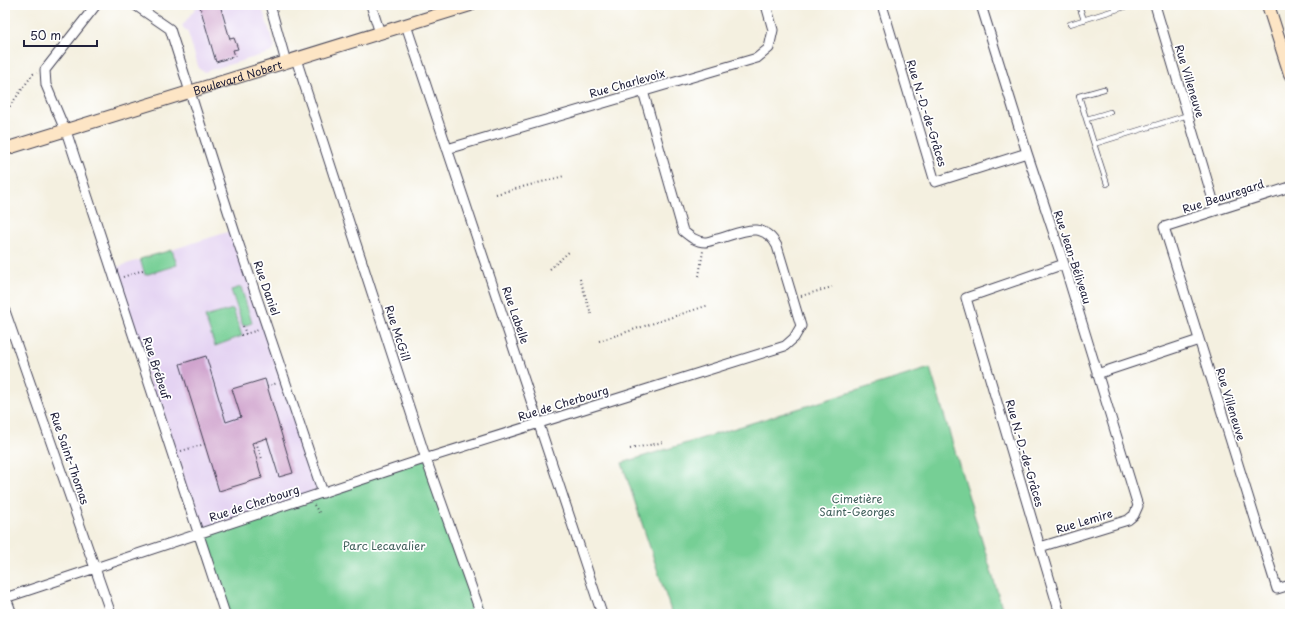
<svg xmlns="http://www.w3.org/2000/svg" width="1295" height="619" font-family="'Playpen Sans',sans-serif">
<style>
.built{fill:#e4d3f2}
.green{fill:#76cf95;stroke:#4c7868}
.building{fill:#d0a4ce}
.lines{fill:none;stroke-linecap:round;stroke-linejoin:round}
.lane-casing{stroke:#424154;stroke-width:6}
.street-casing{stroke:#424154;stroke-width:11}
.secondary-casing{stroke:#424154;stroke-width:14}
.path{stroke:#424154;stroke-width:2;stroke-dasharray:1 3;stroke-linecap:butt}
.lane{stroke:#fff;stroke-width:4.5}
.street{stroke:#fff;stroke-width:9}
.secondary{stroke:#fde5c5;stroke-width:12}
.labels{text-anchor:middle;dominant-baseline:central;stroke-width:3.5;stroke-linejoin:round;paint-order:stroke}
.street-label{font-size:11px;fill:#22223b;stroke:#fff}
.park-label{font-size:11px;fill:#3f5f5a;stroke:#fff}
</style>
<rect width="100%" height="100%" fill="#fff"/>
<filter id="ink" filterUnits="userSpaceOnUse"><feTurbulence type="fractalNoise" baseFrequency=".025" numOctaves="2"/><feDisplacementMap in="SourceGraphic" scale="8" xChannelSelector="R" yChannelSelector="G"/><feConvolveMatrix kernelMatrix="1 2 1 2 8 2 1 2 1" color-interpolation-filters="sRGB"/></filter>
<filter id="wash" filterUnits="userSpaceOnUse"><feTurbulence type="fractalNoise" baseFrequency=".012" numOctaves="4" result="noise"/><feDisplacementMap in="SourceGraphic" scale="16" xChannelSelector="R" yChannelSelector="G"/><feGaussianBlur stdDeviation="0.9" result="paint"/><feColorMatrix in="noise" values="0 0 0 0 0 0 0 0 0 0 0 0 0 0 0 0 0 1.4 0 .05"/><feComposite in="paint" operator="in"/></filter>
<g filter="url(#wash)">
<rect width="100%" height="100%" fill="#f4f0e0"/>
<path class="built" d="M198,5H261L275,47L272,52L204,72L199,69L188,33L182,26Z
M234,230L323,493L199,534L111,269Z"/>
<path class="green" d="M172,250L177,265L145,275L140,259Z
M241,287L252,323L243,326L231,290Z
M233,309L242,336L215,346L205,317Z
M930,368L1004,614H672L622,463Z
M426,459L481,614H225L199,534Z"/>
<g id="blocks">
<path class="building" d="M201,5H220L230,39L234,38L238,49L233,50L235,56L216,62L200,7Z
M206,356L226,422L241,417L232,389L265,379L293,473L279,477L267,438L252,443L262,478L219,491L180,364Z"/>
</g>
</g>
<g filter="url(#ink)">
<use href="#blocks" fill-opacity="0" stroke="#424154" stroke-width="1"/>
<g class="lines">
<g class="lane-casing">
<path id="lane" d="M1079,5L1084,20
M1070,24L1131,5
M1104,89L1079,96L1094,144L1188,115
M1087,119L1110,112
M1094,144L1107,184"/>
</g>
<g class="street-casing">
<path id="street" d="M96,5L45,70L46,85L68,137L225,614
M135,5L170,29L234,230L323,493
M270,5L286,62
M371,5L380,33
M882,5L935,182L1027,153
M981,5L1027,153L1064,264L1138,506L1134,515L1128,520L1040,547
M1155,5L1216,210
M406,25L602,614
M296,59L426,459L481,614
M447,149L757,58L769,48L773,30L766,5
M1290,187L1164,227L1277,589L1290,585
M5,311L111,614
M1097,374L1199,340
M5,595L12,614
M5,598L418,461L785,346L794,338L801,326L777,246C763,219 740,233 717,239C713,240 708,242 705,242C696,242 689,236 683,231L643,91
M1060,614L966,298L1064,264"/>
</g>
<g class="secondary-casing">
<g id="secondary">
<path d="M1268,5L1290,74"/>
<path id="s1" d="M5,149L470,5"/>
</g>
</g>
<path class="path" d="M479,8L489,5
M5,113L33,74L37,73
M496,194L564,176
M550,269L570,251
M699,276L703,251
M123,277L143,270
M580,279L591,314
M801,296L832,287
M243,326L246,334
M241,335L259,330
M599,341L709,305
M267,387L277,383
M256,442L262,459
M630,449L664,442
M181,451L205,444
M314,505L320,514"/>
<use href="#lane" class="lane"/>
<use href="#street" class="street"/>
<use href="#secondary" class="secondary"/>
</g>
</g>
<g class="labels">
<g class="street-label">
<text stroke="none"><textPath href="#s1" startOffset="243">Boulevard Nobert</textPath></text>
<text transform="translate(1190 81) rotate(73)">Rue Villeneuve</text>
<text transform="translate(627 83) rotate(-16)">Rue Charlevoix</text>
<text transform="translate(927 113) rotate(73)">Rue N.-D.-de-Grâces</text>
<text transform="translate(1223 196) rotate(-18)">Rue Beauregard</text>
<text transform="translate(1073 257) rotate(72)">Rue Jean-Béliveau</text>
<text transform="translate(267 288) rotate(71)">Rue Daniel</text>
<text transform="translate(516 315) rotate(71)">Rue Labelle</text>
<text transform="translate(398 333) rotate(72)">Rue McGill</text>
<text transform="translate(157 368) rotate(72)">Rue Brébeuf</text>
<text transform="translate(563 403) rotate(-17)">Rue de Cherbourg</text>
<text transform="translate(1231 404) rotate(73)">Rue Villeneuve</text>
<text transform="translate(1025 453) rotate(74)">Rue N.-D.-de-Grâces</text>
<text transform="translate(70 458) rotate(71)">Rue Saint-Thomas</text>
<text transform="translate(254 503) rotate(-18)">Rue de Cherbourg</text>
<text transform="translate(1084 521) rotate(-17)">Rue Lemire</text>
</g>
<g class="park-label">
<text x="857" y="498">Cimetière<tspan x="857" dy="13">Saint-Georges</tspan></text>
<text x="384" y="545">Parc Lecavalier</text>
</g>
</g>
<rect width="1295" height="619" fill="none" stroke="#fff" stroke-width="20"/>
<path d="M24 40v6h73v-6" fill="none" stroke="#22223b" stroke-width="2"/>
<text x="30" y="40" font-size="12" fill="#22223b" stroke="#ffffff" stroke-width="3" paint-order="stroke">50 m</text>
</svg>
